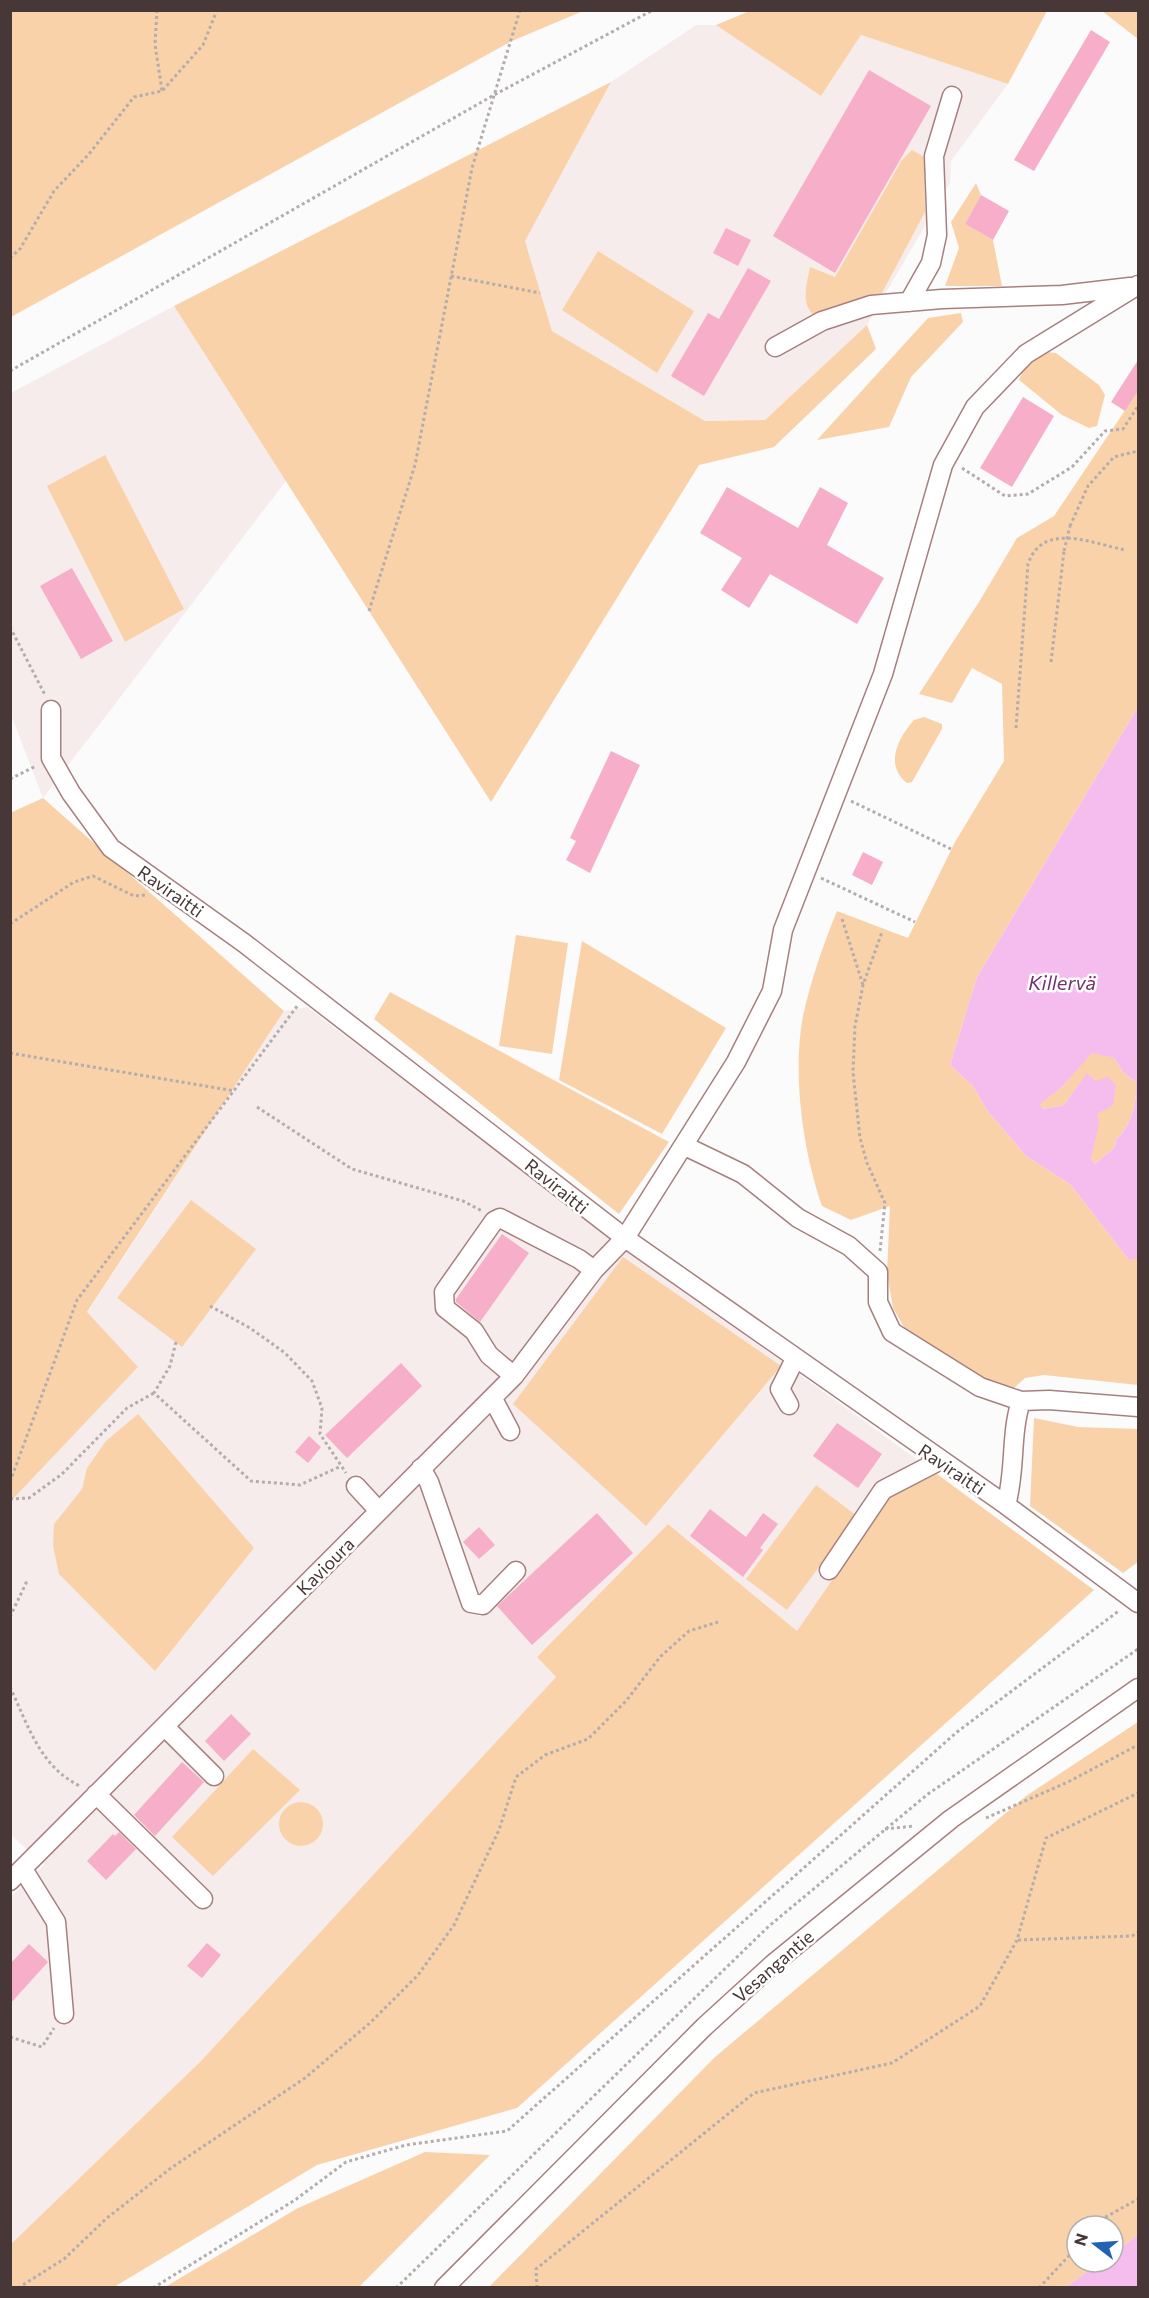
<svg xmlns="http://www.w3.org/2000/svg" width="1149" height="2298" font-family="Commissioner,sans-serif">
<style>
.built{fill:#f7ecec}
.green{fill:#f9d2a9}
.water{fill:#f4bdee;fill-rule:evenodd}
.building{fill:#f6aec9}
.lines{fill:none;stroke-linecap:round;stroke-linejoin:round}
.minor-casing{stroke:#a6807f;stroke-width:21}
.path{stroke:#b4adad;stroke-width:3;stroke-dasharray:3 3;stroke-linecap:butt}
.minor{stroke:#fff;stroke-width:18}
.path-bridge{stroke:#b4adad;stroke-width:3;stroke-dasharray:3 3;stroke-linecap:butt}
.labels{text-anchor:middle;dominant-baseline:central;stroke-width:5;stroke-linejoin:round;paint-order:stroke}
.street-label{font-size:18px;fill:#473737;stroke:#fff}
.water-label{font-size:20px;font-style:italic;fill:#73336e;stroke:#fff}
</style>
<rect width="100%" height="100%" fill="#fbfbfb"/>
<path class="built" d="M696,25H716L821,96L861,35L1008,84L951,161L950,183L867,325L765,420L705,421L552,331L525,241L611,82Z
M174,306L286,481L43,798L11,715V393Z
M307,1007L643,1261L937,1474L890,1496L797,1631L668,1524L537,1657L556,1677L201,2061L11,2244V1897L44,1865L11,1835V1501L137,1368L87,1313L284,1011Z"/>
<path class="green" d="M11,10H583V11L512,41L11,317Z
M752,10H1047V11L1008,84L861,35L821,96L716,25Z
M1102,11H1138V39Z
M611,82L525,241L552,331L705,421L765,420L867,325L876,349L774,447L699,465L491,802L174,306Z
M912,150L924,157L925,212L882,293L814,315C800,303 807,284 810,267L835,277L902,160Z
M976,183L981,195L965,224L993,240L1002,286H945L959,248L951,222Z
M598,251L694,311L657,373L562,310Z
M961,313L963,322L911,377L889,427L817,440L928,318Z
M1038,351L1056,353L1099,385L1105,395L1097,426L1089,428L1062,415L1019,380L1025,366Z
M1138,391V707L977,977L950,1065L973,1086L987,1110L1026,1156L1071,1185L1128,1259H1138V1385L1044,1375L1025,1378L1013,1389L991,1384L905,1329L893,1308L887,1273L890,1206L851,1220L822,1206C803,1152 792,1073 803,1016C811,980 823,945 837,911L908,938L955,842L1004,761L1002,684L972,668L952,703L919,694L979,602L1017,538L1054,516Z
M105,455L184,609L125,642L47,486Z
M924,717L942,724V729L912,782L907,783C884,765 898,738 914,720Z
M43,798L284,1011L87,1312L138,1367L11,1501L10,813Z
M516,935L568,943L552,1054L499,1046Z
M582,941L726,1028L662,1134L559,1080Z
M390,992L669,1142L619,1214L374,1019Z
M1092,1052L1114,1058L1123,1072L1136,1082C1137,1103 1132,1126 1116,1139L1115,1147L1095,1164L1091,1159L1097,1114L1096,1081L1087,1074L1064,1105L1043,1109L1039,1104L1062,1087Z
M191,1200L256,1249L182,1347L117,1298Z
M623,1257L781,1366L646,1526L513,1404Z
M138,1414L254,1548L155,1671L59,1574L53,1546L54,1524L82,1489L87,1468L106,1441Z
M1034,1418L1078,1427L1138,1429V1562L1123,1573L1030,1506Z
M937,1474L1094,1590L517,2108L317,2165L114,2287L11,2288V2244L201,2061L556,1677L537,1657L668,1524L797,1631L890,1496Z
M816,1485L857,1516L787,1610L746,1579Z
M1138,1722V2235L1113,2253V2226H1077V2262H1101L1066,2287L488,2288L715,2057L1026,1796Z
M253,1749L300,1790L213,1876L172,1837Z
M279 1824a22 22 0 1 1 44 0a22 22 0 1 1-44 0Z
M425,2152L490,2155L359,2287H165L298,2208Z"/>
<path class="water" d="M1138,707V1259H1128L1071,1185L1026,1156L987,1110L973,1086L950,1065L977,977ZM1092,1053L1114,1058L1123,1072L1136,1082C1137,1102 1132,1126 1116,1139L1115,1147L1095,1164L1091,1159L1099,1123L1097,1114L1113,1105L1116,1085L1108,1077L1096,1081L1087,1073L1064,1105L1043,1109L1040,1104L1062,1087Z
M1138,2235V2287H1066L1101,2262H1113V2253Z"/>
<path class="building" d="M1091,30L1110,42L1034,171L1014,160Z
M869,70L931,106L835,273L773,236Z
M981,195L1009,211L993,240L965,224Z
M726,228L751,240L738,266L713,253Z
M748,268L771,281L704,396L671,376L708,313L719,319Z
M1138,360V391L1125,411L1111,402Z
M1023,397L1054,416L1012,487L980,468Z
M727,487L798,528L820,487L848,503L827,545L884,578L857,624L770,574L749,608L721,590L742,558L700,533Z
M72,568L113,641L81,659L40,586Z
M611,751L640,765L590,873L566,860L576,841L570,838Z
M863,852L883,862L872,885L852,875Z
M502,1234L529,1253L480,1322L456,1302V1299Z
M401,1363L422,1386L347,1458L325,1435Z
M837,1423L882,1454L858,1488L813,1456Z
M309,1436L321,1447L308,1463L295,1452Z
M710,1509L746,1537L763,1513L778,1524L760,1548L763,1550L743,1577L690,1536Z
M597,1513L633,1553L532,1645L497,1606Z
M479,1527L495,1545L479,1559L463,1542Z
M231,1714L251,1734L224,1761L205,1741Z
M182,1762L204,1782L155,1836L134,1815Z
M119,1832L136,1849L106,1880L87,1861L113,1834L115,1836Z
M207,1943L221,1955L202,1978L187,1966Z
M29,1944L48,1962L10,2004V1964Z"/>
<g class="lines">
<g class="minor-casing">
<path id="minor" d="M909,302L931,263L937,235L934,156L952,96
M775,347L822,321L871,305L942,299L1062,295L1130,287
M51,710V758L71,793L111,848L244,943L625,1238L1006,1505L1138,1603
M685,1146L743,1174L798,1218L849,1246L878,1272V1302L892,1332L980,1387L1021,1401L1049,1400L1138,1407
M514,1376L489,1355L474,1331L445,1308L444,1292L494,1221L500,1218L579,1259L594,1270
M493,1399L510,1431
M789,1405L780,1389L795,1359
M421,1468L429,1482L471,1603L483,1605L516,1571
M356,1486L379,1511
M1006,1505C1016,1471 1010,1435 1021,1401
M829,1570L883,1490L939,1461
M165,1727L214,1776
M96,1794L203,1899
M23,1869L56,1922L64,2014
M10,1881L514,1376L594,1270L625,1238L736,1062L772,991L783,930L883,674L943,465L975,407L1026,354L1138,285
M444,2288L704,2027L773,1964L951,1819L1138,1688"/>
</g>
<path class="path" d="M157,10L155,44L162,91
M10,258L20,249L54,191L89,154L134,97L162,91L203,45L217,10
M451,276L540,293
M10,371L494,95L653,10
M962,468L1005,496L1028,494L1072,467L1105,431L1123,429L1138,406
M1070,526L1088,486L1114,457L1138,451
M369,611L415,465L472,168L520,10
M10,627L45,695
M1051,662L1064,551
M1016,728L1028,564C1043,521 1091,543 1125,550
M10,779L36,766
M851,801L951,849
M821,878L915,922
M842,919L863,985
M10,924L74,882L93,876L134,896L146,895
M10,1053L235,1091
M257,1107L352,1169L463,1201L482,1211
M880,1251L885,1203L867,1163L860,1138L853,1072L855,1026L863,985L882,932
M210,1306L250,1328L285,1353L312,1381L322,1408L320,1434L346,1473
M176,1342L170,1366L154,1393L251,1481L300,1485L341,1466
M10,1482L77,1300L298,1005
M10,1499L29,1498L62,1474L127,1408L154,1393
M10,1617L27,1581
M10,1687C28,1725 40,1767 80,1786
M986,1818L1068,1782L1138,1745
M885,1829L914,1826
M1018,1940L1132,1936L1138,1932
M10,2037L42,2047L54,2028
M1097,2226L1104,2218L1138,2199
M18,2288L64,2259L107,2218L171,2168L305,2078L371,2022L418,1975L454,1925L499,1830L516,1777L545,1755L588,1739L626,1701L660,1657L689,1631L718,1622
M153,2288L295,2200L346,2162L406,2145L507,2131L957,1732L1120,1610
M396,2288L769,1926L928,1794L1138,1649
M537,2288L536,2269L754,2093L892,2063L980,2006L1017,1940L1046,1838L1138,1793
M1039,2288L1077,2247"/>
<use href="#minor" class="minor"/>
<path class="path-bridge" d="M1064,551L1070,526"/>
</g>
<g class="labels">
<g class="street-label">
<text transform="translate(171 891) rotate(35)">Raviraitti</text>
<text transform="translate(557 1186) rotate(39)">Raviraitti</text>
<text transform="translate(952 1469) rotate(34)">Raviraitti</text>
<text transform="translate(325 1566) rotate(-45)">Kavioura</text>
<text transform="translate(773 1966) rotate(-41)">Vesangantie</text>
</g>
<g class="water-label">
<text x="1062" y="982">Killervä</text>
</g>
</g>
<rect width="1149" height="2298" fill="none" stroke="#473737" stroke-width="24"/>
<g transform="translate(1095 2244) rotate(287)"><circle r="28" fill="#ffffff" stroke="#b5afaf" stroke-width="1.5"/>
<path d="M0-4.5L10 22L0 15L-10 22Z" fill="#2262b3"/>
<text y="-9" font-size="16" font-weight="bold" text-anchor="middle" fill="#473737">N</text>
</g>
</svg>
